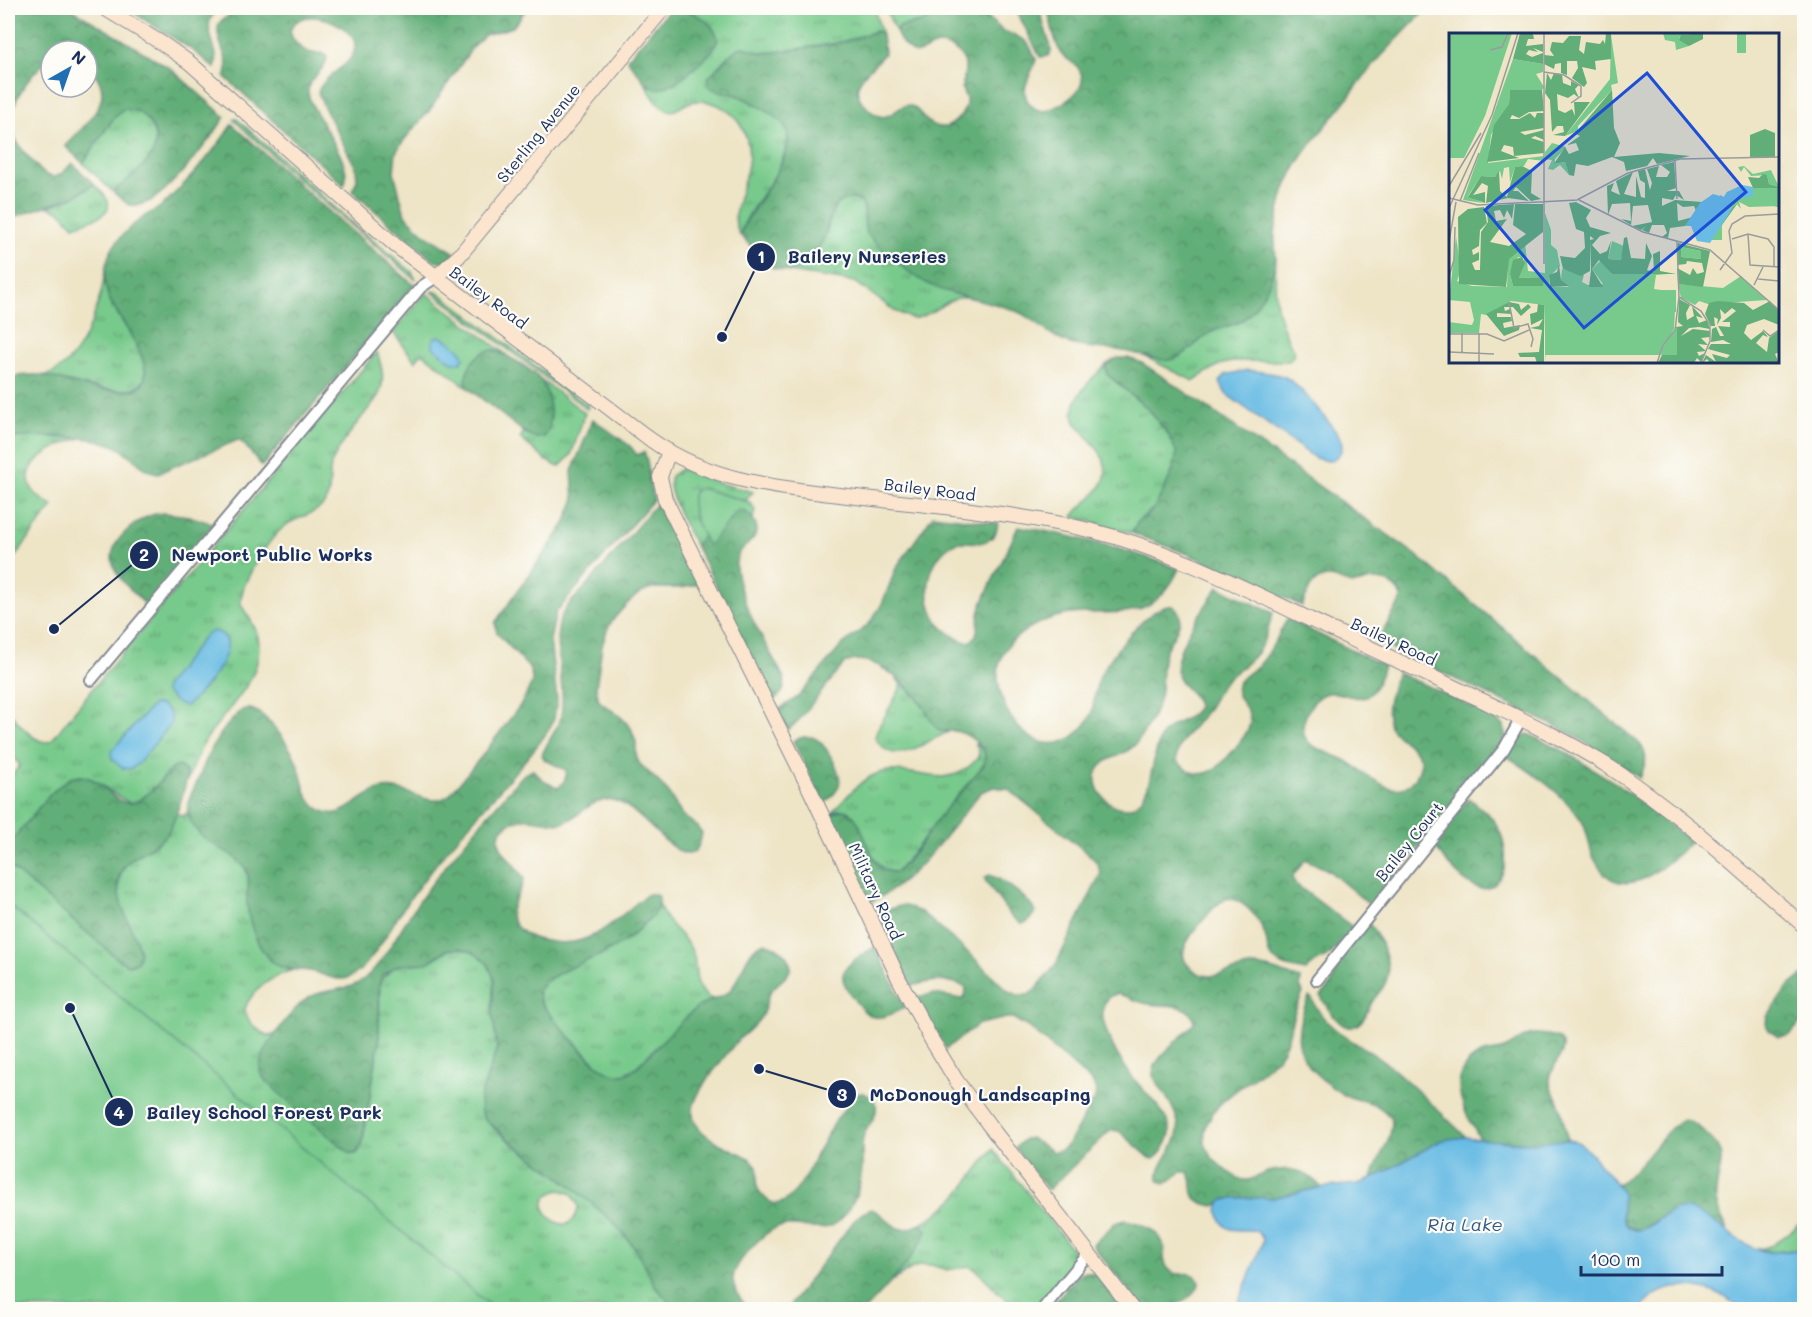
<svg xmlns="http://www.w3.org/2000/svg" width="1812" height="1317" font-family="Mali,sans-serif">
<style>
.grass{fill:url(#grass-tufts);stroke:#4a7c75;stroke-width:1.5;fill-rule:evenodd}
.forest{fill:url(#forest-crowns);stroke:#3e6e6b;stroke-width:1.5}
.green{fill:#78ca8c;stroke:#4a7c75;stroke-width:1.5}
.water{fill:#69bce4;stroke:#4276a1;stroke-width:1.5}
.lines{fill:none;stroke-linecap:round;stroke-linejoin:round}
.street-casing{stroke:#848a92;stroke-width:14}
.secondary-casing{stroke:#848a92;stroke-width:16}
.street{stroke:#fff;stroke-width:10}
.secondary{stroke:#fbe5cf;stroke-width:14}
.labels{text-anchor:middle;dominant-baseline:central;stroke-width:4.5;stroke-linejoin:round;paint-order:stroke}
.street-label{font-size:16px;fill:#1b2f5e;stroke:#fdfcf7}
.water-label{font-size:18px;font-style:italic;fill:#325986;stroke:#fdfcf7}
.inset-road{fill:none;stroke:#9a9c9c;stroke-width:1.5}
.view{fill:#1d4ed8;fill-opacity:0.15;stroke:#1d4ed8;stroke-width:3}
.inset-edge{fill:none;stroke:#1b2f5e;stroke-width:3}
.leader{fill:none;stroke:#1b2f5e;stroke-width:2}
.callout-dot{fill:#1b2f5e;stroke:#fdfcf7;stroke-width:2}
.mark-label{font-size:18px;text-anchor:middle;font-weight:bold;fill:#fff}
.callout-label{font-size:18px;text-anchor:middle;font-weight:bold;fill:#1b2f5e;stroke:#fdfcf7;stroke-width:4.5;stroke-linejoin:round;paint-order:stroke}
</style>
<defs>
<pattern id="grass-tufts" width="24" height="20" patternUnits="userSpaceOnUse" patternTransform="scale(1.5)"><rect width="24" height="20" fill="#78ca8c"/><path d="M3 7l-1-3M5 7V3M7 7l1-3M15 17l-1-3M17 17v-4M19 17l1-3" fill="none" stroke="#62a476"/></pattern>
<pattern id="forest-crowns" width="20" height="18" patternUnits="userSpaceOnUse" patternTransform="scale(1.5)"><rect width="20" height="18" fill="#62ae78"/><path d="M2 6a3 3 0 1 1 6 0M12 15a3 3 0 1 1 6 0" fill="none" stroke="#508e66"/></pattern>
</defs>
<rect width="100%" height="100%" fill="#fdfcf7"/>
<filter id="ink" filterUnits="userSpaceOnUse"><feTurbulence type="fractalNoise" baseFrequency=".0167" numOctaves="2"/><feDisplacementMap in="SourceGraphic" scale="12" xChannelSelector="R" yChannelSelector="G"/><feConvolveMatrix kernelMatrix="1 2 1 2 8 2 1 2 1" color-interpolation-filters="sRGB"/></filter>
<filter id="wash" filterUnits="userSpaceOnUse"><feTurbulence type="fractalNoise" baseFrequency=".008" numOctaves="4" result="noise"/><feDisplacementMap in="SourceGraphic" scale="24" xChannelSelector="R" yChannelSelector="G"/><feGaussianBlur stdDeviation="1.35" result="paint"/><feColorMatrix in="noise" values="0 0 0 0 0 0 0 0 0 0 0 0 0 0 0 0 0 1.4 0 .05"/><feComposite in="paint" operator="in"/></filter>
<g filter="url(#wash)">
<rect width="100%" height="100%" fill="#eee4c6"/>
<path class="grass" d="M683,8H874L882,35L875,31C844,43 810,50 776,52C762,53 748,51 734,51L708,78L774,115C779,119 785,123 787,129C788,133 787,138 787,143C780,183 750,200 740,235C721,205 767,168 740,124C730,108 707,96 688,103C681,106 675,113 667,110C655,105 650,91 644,81L649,86L674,83L714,48L717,36L712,27Z
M885,8H978L1002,30L972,11H965L899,27L896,31L897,34Z
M124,109C135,108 142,113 148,121C171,154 135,174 113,192L83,163L113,119Z
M236,118L353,224L412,272L416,280L299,180L234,120Z
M94,184L104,195L108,201V209L101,216L74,226L60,211L48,207L75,196Z
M845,199C874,195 860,225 872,239C878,246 886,251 893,257C922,282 938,289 975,297C948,293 937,315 913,319L895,311L855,282L790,272C803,264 815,252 823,239C832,225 827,208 845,199Z
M1276,256C1274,299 1274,312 1294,352L1293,356L1289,361H1235L1219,365L1193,381L1144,356C1180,364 1180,353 1207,335C1217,328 1230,327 1241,321C1258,310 1274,275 1276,256Z
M105,272C105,281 106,290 109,299C120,323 179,391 118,390C92,390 67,380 41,376C81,371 100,305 105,272Z
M431,291L439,293L578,398L588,405L587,409Z
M426,293L507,355L493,350L466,384L467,387L422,353L415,361L393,332Z
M377,352C382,367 386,382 378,396C363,417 344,437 333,460C326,474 334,490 324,504C315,515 296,517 285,526C269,538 239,585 241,604C247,616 255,624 258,637C266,680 223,710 204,743C197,755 192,768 187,781L186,771L180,767H175C160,777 148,802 129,803L92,779L82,776L70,778L55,790L8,845V781L20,765L17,761L8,756V709C15,720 36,747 51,741L93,688Z
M1108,363L1106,365L1107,374L1149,410L1168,434L1177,454L1176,462L1167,484L1155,507L1137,522L1132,533L1073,517C1080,506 1090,500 1098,490C1120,464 1090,441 1075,422C1066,401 1094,376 1108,363Z
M537,377L585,413L571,455L559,467L547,461L520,438L524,432L538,438L551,418L544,387Z
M39,436L80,439C61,442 19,462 31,487C35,496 45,501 53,506L8,566V438Z
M681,469L719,483L753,492L700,555C692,538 664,492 671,476Z
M897,679L917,698L945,732H949C925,740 893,772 875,737L877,730L900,689V683Z
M975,743C982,748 989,753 985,763L897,872C872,876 863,826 849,811L839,810L830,815C844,801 859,779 879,773C910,763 943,793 973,763C981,756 980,751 975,743Z
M177,809V813L182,816L185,815L188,811C194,847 237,843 247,873C251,883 247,891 247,901C249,928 262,966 293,970C274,975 251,990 245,1009C246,1022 257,1030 268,1036L277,1034C268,1047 253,1065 265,1080L346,1150L356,1154L360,1150L364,1134L379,1042L380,981L393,968L403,964L427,963L452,948L467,949L482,958L488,964L494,979L492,1004L497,1048L480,1098L483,1117C499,1135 520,1149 540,1163C565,1181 589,1199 612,1220C641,1248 648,1281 675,1309H315L8,1049V865L119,960L128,965L134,964L139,949C125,917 101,877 139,853C166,837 167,839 177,809ZM560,1190L572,1194L578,1206C573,1250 517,1200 560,1190Z
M659,901C661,922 683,932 692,951C697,961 694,972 698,983C701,990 705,997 713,999L691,1013L635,1068L626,1073L618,1075L609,1073L598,1065L569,1036L547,1011L540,1001L538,991C549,971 602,956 623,942C638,933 648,918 659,904Z
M993,1149L1072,1249L1074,1257L1070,1267L1035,1309H1018L1000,1294L977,1270L969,1266L947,1270L931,1265H921L912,1268L892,1281L927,1230L922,1225H917C951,1211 972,1177 993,1149Z
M1804,1222V1249L1773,1252L1757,1248C1774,1250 1788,1231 1804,1222Z"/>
<path class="forest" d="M8,8H70L170,68L225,117C210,140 174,186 152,200C145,204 137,206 129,205L113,192C139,170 180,145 138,111L124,109L113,119L83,163L65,146C88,122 122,95 87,66V51H51V59C28,74 2,110 15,138C19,147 26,154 32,161C38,167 44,177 54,177C61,177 67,168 72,163L94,184L75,196L8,219Z
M126,8H226C222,10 216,12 213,15C201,29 222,52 215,68L191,49Z
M241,8H527L513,27L485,35L474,45L429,111L404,140L396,152L394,172L405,215L426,235L455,253C448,260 443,265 433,260L352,191L357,180L356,168L323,105L318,92C325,72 354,67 355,46C356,26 301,0 290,31C293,45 308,56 321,53L327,57C326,73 303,78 309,97C315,119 356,165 344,185L225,77C226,76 227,69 227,67C228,55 211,33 221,21C226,16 235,13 241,8Z
M671,8C689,8 713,20 718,39C713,56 673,89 655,89L644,81L627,59Z
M1015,8H1039L1050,45L1051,51L1048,56L1040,57Z
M1047,8H1428C1408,28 1388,48 1370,69C1360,81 1351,95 1341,107C1321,132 1297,158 1285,189C1282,198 1276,224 1275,234C1274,244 1277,253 1275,263C1272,282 1259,307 1243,319C1235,325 1225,326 1217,329C1200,336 1191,353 1174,359C1158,363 1139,353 1123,351C1101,347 1079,350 1059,339C1044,331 1032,317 1016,311C985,298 946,297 918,278C906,270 871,243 866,231C861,220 871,196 849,199C826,202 830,230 821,244C813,256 802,265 790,272L773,268L740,235C748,206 815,143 776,117C764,109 752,101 739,96C729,92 717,93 708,86V78L728,56L739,48L744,47L763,53L776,52L839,43L878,31L882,35L884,53C877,65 862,72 858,86C856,92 859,98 863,103C889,135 896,100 911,106C924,111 923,128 946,127C956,123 968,110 966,99C965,94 961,91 962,86C964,73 970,62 957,52C953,48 945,45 940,45C925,44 920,64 903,44C899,39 896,35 897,28L955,13L972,11L983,15L1002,30L1024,40L1029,45L1036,59C1033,74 1018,88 1029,103C1033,109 1039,111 1046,111C1062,105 1092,89 1079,69C1074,62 1066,60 1061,53C1054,44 1051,19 1047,8Z
M232,124L316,200L414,285L412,288L262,466L243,443L238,440L158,473C141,471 134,456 119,448C90,433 40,436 8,438V378C18,376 28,374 39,375C62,378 116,399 137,388C164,374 118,317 110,300C106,292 104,283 105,273C106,248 125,230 145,216C152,212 158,209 164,204C189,180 214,153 232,124Z
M490,350C505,352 533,370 542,382C550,395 555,426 544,437L536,438L524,432L467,387C463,371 474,354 490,350Z
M1117,358H1128L1142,363L1197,400L1415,554L1640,744C1649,756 1645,765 1640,778L1572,734L1377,642L1402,598C1399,586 1384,579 1372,580C1365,581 1359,584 1353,584C1342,583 1332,573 1320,579C1310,583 1306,597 1302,606L1188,554L1132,533L1139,520L1148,515L1155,507L1173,471L1177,453L1168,434L1149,410L1107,374L1106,365Z
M593,419L630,446L637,455L644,452C651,467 647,483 654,499L556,612L550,640L557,700L554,719L548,731C532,754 513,774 495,795C462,833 428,871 400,913C388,931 368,971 348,978C336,982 322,973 310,971C301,969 290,971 281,967C259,958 248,922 247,900C247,890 251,881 247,871C237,852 215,849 201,835C194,829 188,819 188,810C187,800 193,791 197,782C207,756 218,731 240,712C257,696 290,746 296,760C303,775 302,794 314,805C340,828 356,796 379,790C406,782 428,811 449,795L482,756L522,703L532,682V676L529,668L497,633L495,623L565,524L574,501L572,471Z
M656,504L672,531L698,584L682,588H651L637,595L626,605L612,621L607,630L602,646L596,687L599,701L621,717L631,728L636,742V755L639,763L666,789L682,815L698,827L702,833C701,841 697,855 687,854C669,853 637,804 612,800C592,797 579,818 562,823C543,823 520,811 504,828C499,833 497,838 500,845C505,858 518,867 524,879C522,891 511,902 511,913C511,923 519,930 527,935C535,940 544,941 553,942C595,948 618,916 648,894H655L659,898C659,910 652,917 643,925C633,935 623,944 610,950C589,962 550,971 538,991L540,1001L547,1011C560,1026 594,1068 612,1073C619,1075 624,1074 631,1072C655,1052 673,1026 698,1007C707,1000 718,999 727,993C742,984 747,931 774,946C783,951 789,958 791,967C788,978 778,982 771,991C766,999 766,1009 761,1017C755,1026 747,1032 739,1039C732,1047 725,1056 719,1064C690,1101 675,1125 729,1148C738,1153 750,1156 756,1165C760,1171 756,1180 757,1187C761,1195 772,1208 783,1202C801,1192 810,1165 820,1148C829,1131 840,1113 853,1097L856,1094L863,1093C869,1095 874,1099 876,1105C879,1117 865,1127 863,1138C861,1147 863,1157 862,1166C862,1184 853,1208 840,1220C822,1238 800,1221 779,1227C764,1230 732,1265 733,1281C734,1292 742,1301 747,1309H675L655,1286L639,1253L614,1223L569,1184L517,1146L487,1121L481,1113L480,1098L497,1048L492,1011L494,979L488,964L473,952L459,948L446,950L427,963L398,965L382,976L379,985V1042L362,1143L356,1154H351L346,1150C333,1139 262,1083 260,1071C258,1052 294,1005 310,997C328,987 349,993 365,978C387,959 402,924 420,900C451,856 488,814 524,774L533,770L545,782L558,788C563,784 568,776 566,770L545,760L542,755C549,738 560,727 562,709C565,678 551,646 561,617C565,605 579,595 587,585C611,559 633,531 656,504Z
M738,510C750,512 762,525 754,537C747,548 734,550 736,568C741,607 766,644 784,678C786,689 782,695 773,700L695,544Z
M164,513L189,516L214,524L146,605C121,580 93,559 130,528C140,519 150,513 164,513Z
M933,515L998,523C997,529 996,536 990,539C978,548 963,537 951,545C922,564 921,613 948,632C954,636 966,646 972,640C980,634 977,618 980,610C990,581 1007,555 1018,526C1074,536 1126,548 1179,569C1148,635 1104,601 1049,619C1032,625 1008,639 1001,658C988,692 1020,754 1062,742C1068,740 1073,737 1077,733C1100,715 1090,698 1100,676C1109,657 1150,603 1173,606C1177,609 1180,612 1180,617C1181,630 1167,642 1164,655C1161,667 1162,679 1161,691C1159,708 1147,728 1138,741C1126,758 1106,755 1098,770C1093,780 1097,791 1105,799C1110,804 1117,808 1125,808C1155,806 1150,754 1162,735C1170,722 1189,722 1198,707C1197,693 1181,688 1178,676C1170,650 1205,608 1218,587L1273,613C1269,626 1266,640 1258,651C1249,665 1234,670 1224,682C1217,691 1213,702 1207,710C1198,723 1174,744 1177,761C1201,787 1219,769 1236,747C1241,740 1249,732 1250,723C1252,709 1233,698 1237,685C1240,676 1254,670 1261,663C1272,650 1279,634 1287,619L1384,666C1381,675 1377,688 1370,694C1351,708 1329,674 1309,709C1306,716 1302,723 1303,730C1305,750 1331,752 1345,760C1365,771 1400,810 1418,773C1429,749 1398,742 1390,726C1383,709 1392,688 1397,673C1414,680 1497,716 1503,726C1507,732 1505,738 1502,744L1371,906L1328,870L1307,860L1303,862L1293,876L1294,883L1354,928L1330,955L1315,963L1306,971C1294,968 1280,967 1271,957C1266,951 1268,945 1266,938C1261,921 1247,901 1228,898C1214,903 1202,923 1192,934C1186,943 1179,954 1187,964C1207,989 1232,967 1256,966C1266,966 1290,976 1301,979L1300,986L1303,993C1300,1000 1296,1007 1294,1014C1289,1029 1289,1044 1278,1057C1257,1080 1210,1099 1205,1131C1204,1138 1205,1147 1209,1153C1213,1161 1237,1181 1246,1180C1253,1180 1260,1174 1267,1172C1288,1166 1307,1171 1321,1187L1273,1198L1226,1199L1215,1206C1181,1202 1198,1184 1188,1172H1181L1165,1184L1159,1181C1154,1165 1182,1145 1178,1123C1175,1107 1161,1090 1153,1076C1151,1058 1183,1038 1194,1023C1191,999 1160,1008 1144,1003C1134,1001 1126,995 1116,994C1084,1003 1118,1058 1130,1074C1140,1089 1169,1112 1170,1131C1170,1141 1161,1154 1154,1159L1150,1158L1119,1131L1111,1130L1048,1190L1015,1148L1025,1139L1030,1138L1053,1152L1060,1151L1068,1144L1095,1099L1096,1091L1093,1083L1031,1029L1013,1018H1007L979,1024L946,1049L916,997L934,994L962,999L965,996L966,988C949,977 929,981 911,986L876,913L903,905L921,912L970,954L1008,991L1018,995H1028L1035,990L1055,966L1101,873L1097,863L1091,856L1008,789L994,787L981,792C949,830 916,882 871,902L830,815L842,810C870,813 863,877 897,872L912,856L940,816L983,766C992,752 972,736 959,732C952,730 946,732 940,731C930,723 928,713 922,704C907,684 869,648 844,664L798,721L788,730L778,710L798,697L843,644L869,624L882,604L896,568Z
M1528,734L1562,750L1617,784L1691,841C1666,866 1621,910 1595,860C1588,848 1589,833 1582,821C1564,794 1532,772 1505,755L1520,737Z
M803,737C805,737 810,737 812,737C825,741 843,773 839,785C837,793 829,799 824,804L793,741Z
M178,766L184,769L187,777C185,788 174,826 167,834C153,853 117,855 118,886C119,910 134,929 140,952L137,962L128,965L119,960L8,865V845C24,828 51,787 71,778C98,767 113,808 133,803C145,800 163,778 172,769Z
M1469,798C1478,806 1490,814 1496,824C1506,841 1511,869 1495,884C1490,888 1484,890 1478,888C1459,882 1444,858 1432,843Z
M989,875C1001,878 1031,900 1035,912L1028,922L1021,924L1010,915L986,882L985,878Z
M1368,922C1378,936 1389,955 1388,974C1387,985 1378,993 1372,1002C1368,1010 1365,1020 1357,1025C1343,1035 1326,1007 1321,996L1332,983L1342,956Z
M875,947L905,1007C896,1012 885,1019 874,1017C864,1016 840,984 843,974C847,962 865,953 875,947Z
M1804,974V1018L1790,1035L1779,1037C1770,1032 1764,1028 1767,1017L1787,988Z
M1309,997L1312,999C1327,1035 1364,1044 1391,1067C1417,1089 1442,1114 1466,1137L1442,1140L1372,1179C1375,1159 1396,1136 1391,1118C1374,1099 1368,1104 1347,1096C1338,1093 1330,1086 1323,1080C1293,1056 1293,1031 1309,997Z
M1533,1034C1591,1035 1547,1062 1550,1083C1551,1090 1557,1097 1559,1104C1563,1116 1565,1129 1568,1141L1539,1143L1481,1140C1465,1114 1441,1073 1481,1054C1488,1051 1497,1052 1504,1049C1515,1045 1521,1036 1533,1034Z
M1684,1120C1694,1122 1700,1128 1707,1135C1734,1158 1714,1171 1716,1199C1717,1211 1724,1223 1729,1234L1689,1210C1669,1207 1657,1221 1641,1230L1628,1227C1617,1214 1625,1198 1617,1184C1641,1172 1663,1127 1684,1120Z
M871,1209C883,1212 892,1230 905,1229C909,1229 915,1226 919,1225L927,1230C920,1251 883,1292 866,1309H787L853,1222L861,1214Z
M1126,1220C1141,1223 1163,1231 1164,1249C1164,1256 1163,1261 1167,1267C1177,1281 1186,1268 1196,1277C1209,1289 1176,1307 1166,1309C1159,1311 1150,1310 1143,1309L1094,1247L1093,1245L1115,1223Z
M1086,1272L1096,1274L1124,1309L1048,1310L1078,1275Z"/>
<path class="green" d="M701,488L749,502L755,509L753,519L746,512L738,510L708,546C701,532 686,506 694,491Z
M8,904L259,1111L494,1309H8Z"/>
<path class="water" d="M438,336C448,339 460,348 464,357L461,362H452L433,347V340Z
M1248,370C1260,372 1274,372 1285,377C1297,383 1341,433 1342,445C1342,454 1335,459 1328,461L1315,458L1226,394L1220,382L1225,375Z
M214,631C251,639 200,695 186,706L178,704L165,692V687L205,635Z
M153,705C164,703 174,713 170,725L137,765L130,769L122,768L112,759L111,751Z
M1466,1137C1489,1141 1515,1143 1539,1143C1551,1142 1568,1137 1580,1143C1583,1144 1619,1186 1621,1191C1625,1202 1617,1216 1627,1226C1645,1243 1665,1203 1688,1209C1717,1217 1737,1247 1768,1252C1780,1253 1793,1250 1804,1249V1309C1789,1310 1758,1312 1744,1310C1738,1308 1731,1300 1725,1297C1697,1283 1660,1281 1641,1309H1236L1263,1241L1262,1237L1256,1231C1248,1229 1239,1231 1231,1229C1220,1226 1215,1210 1221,1201L1234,1198H1273L1324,1187L1358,1184L1374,1178L1442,1140Z"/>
</g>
<g filter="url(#ink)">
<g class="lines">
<g class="street-casing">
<path id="street" d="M91,680L421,287L436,277
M1317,980L1504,749L1521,719
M1042,1310L1089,1253"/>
</g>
<g class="secondary-casing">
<path id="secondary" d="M104,8L163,44L190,63L396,246L651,440C714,485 792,489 865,498C941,507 1019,513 1093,531C1174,551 1249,591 1324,626C1374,650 1424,673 1475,697C1521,719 1567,740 1611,768C1680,813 1742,872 1804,926
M436,277L459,256L664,8
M669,451L660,477L665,499L811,792L899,979L931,1039L956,1080L989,1125L1133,1310"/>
</g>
<use href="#street" class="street"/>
<use href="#secondary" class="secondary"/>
</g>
</g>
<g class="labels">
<g class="street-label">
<text transform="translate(538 133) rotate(-51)">Sterling Avenue</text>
<text transform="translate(489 297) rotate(37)">Bailey Road</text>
<text transform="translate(930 489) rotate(7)">Bailey Road</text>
<text transform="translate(1394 641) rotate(25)">Bailey Road</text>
<text transform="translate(1409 841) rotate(-51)">Bailey Court</text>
<text transform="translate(876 891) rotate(65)">Military Road</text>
</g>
<g class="water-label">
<text x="1465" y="1224">Ria Lake</text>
</g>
</g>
<g transform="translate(1449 33)">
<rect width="330" height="330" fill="#eee4c6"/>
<path d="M214,0H241L230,5L240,13L227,17L226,9L216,7ZM288,0H297V20H288ZM162,2L169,50L162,52L163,57L129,93V98L116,103L161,46ZM64,26L94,31V39L87,41L95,54L93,57L61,58L60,71L42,102L39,130L95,123V128L79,126L75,133L66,134L61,149L60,134L55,135L53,146L51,138L46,144L32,143L19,163L34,170L14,167ZM103,110L117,114L106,126V131L116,129L120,142L111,132L104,137L99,136L103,127L96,126V119ZM295,133L304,141L322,137L330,154L320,151L318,142L302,143L295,134L292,139L289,134ZM96,180L102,197V212L108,217L111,233L100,244V254H120L112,247L113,236L135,242L133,249L139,252L154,251L143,236L152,227L163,241H219L207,242L205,256L227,259V279L97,271V330L95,272L62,268L37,282L32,281L30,300H0V289L23,292L25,287L21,269L0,267L7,204L12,236L8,248L23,253L58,254L59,226L76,210L79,238L96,240ZM69,224L75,225V231L70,245L94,244V253H64L61,241ZM163,208L175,213L172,227L159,226ZM232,214L252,218V226L232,224ZM292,243L318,267L259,271L250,268L246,272L232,265L229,251L274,255Z" fill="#78ca8c" fill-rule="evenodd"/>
<path d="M71,0L84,1L85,6H79L77,13L94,11V19L84,15L89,19L80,17L77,21L83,24L94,20V31L64,26ZM157,0H162V26L146,28L147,37L133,34L138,50L135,54L123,45L129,35L128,28H118V42L112,40V30L106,31L105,36L95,31V22L105,23L101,17L103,9L114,10L120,3H132L130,17L135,21L137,9L151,11L154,7L156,11ZM254,0V6L240,13L230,7L232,2ZM98,40L102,47L105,40L113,41L114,50L122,53V48L130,52L126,56L130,65L125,61L119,65L108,61L109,77L116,80L123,76L126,83L125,69H141L116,103L104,102L115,99L114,93H108L103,99L101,67L96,60ZM61,57H93L95,78L80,79L70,85L63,82L61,86H70L81,80L86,85L88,80H95V95L71,99L76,102L95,97V107L86,103L82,105L95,109V120L65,123L64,114L55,112L52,118L70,125L38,129L45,92L60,71ZM163,57L165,95L171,110L165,124L210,120L241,123L208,131L204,125L198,133L177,138L175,129L163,124L139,133L127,131L125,143L120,142L116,129L105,131L116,114L120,121L130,117L127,110L118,112L131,103L127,101L130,96ZM316,96L326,100V124H301V102ZM225,129L227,155L218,158H230L235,167L227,162L224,167L213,165V173L226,167L253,169L248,180L245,173L234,174L228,170L229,188L244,184L236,193L221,195L219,205L213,204L218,200L215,192H203L200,200L193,197L197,193L192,197L183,193L203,189L199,172L184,173L182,192L172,186L182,188L181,170L163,171L159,182L158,153L165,150L162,158L171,162L167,148L184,139L175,161L187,164V143L192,164L196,165V150L191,147L189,138L196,136L201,157L203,150L198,136L210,133L207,144H218L221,139L212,132ZM73,133L83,138L82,160L92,166L82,168L67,154L64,158H69L80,168L59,165L37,170L39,153L33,150L24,162L36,159V170L19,164L32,143L46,144L50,138L51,158L58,164L66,134ZM314,141L318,142L320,151L330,154V174L291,167L273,192V207H262L281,171L305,157L299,144L310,145ZM127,169L142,177L137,185L141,194L162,200L151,203L143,212L151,221L158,218L162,208L159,226L172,227L175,205L178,204L182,225L196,226L197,210L203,223L198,237L205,239L204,221L211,218V238L227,241H163L150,227L143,236L154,254H140L142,237L141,207L145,206L141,203V238L132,243L114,236L111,223L126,225L136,215L135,199L127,196L120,170ZM65,171L63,186L58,177L55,185L51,177L45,178L47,188L58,186L41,209L60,213L77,201L64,192L66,171H94V199L60,226L57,254L10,251L9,184L19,176L35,174L38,190L31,197L30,213L23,217L24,222L30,219V227L23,230L26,237H31L32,199L39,189L37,173ZM229,210L261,218L254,254L229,251L228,235L241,242L244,235L248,241L255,239L253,230L238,228L237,231L228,232ZM232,214L252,218V226L232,224ZM73,224L76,230L70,245L95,244L94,253H64L61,241L64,227ZM110,232L112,247L120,253L101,254L100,242L108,239ZM230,266L241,272L237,280L238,287L245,283L243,273L254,285L247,283L250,290L258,287L261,296L250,294L240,295L232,303L244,296L261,298V304L252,305L259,312L249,311L257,318L248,319L250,323L256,320L252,329L248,325L245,330H209L227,294L234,293L229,289ZM269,268L295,270L304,277L321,268L330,278V292L315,286L298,292L295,300L302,307L314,298L319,304L314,302L307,310L318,319L320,305L330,297V319L326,321L330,330H261L258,326L253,330L257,322L267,329L263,321L278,325L281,322L259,316L262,311H282L274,307L262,309L263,296L267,294L271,303H275L269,293L281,294V289H273L287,278L283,275L276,281L271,276L272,285L268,292L269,286L265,284L266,293H262L256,281L260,270ZM60,269L70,271L72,277L79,271L82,274L72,283L64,274H55L56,278L61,276L62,281L48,280V284H62L63,288L54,290L55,295L71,292L70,297L55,303L37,281ZM89,271L95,272V330H88L86,324H71L69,320L90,319L93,297L81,295L90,293L94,286L82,292L81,281L88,279Z" fill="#62ae78" fill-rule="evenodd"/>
<path d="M0,0H63L36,83L15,125H0ZM290,155H330V173L300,174L290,169L292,176L288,171L284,174L273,192V207H262L271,192V162L275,164L278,159ZM227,257L225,296L211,322H96L97,258ZM228,294V322H212L213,315Z" fill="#78ca8c"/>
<path d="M293,152L304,154V163L283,167L282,177L261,210L248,208L242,193H236L251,170L264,161L275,164L278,159Z" fill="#69bce4"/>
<path class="inset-road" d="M95,0V231M41,17L53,14L59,0M95,39L115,42L132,53V63L122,70M226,128L228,166M0,153L32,100M0,165L29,172L128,167L179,140L231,126L330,124M130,167L194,199L261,217L330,277M11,168L30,120M0,175L43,82L69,0M299,201L301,232L330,234M283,206L299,201L319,206L325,214V234M0,208L7,169M228,208L230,264M271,237L283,220L280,198L283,191L296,183L330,181M0,243L5,227L6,194M309,246L330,248M305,252L314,234M230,264L252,278L261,292V308L252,330M60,269L65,295L79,291L84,306L82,314M314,297L321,303L330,297M30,300V330M0,301H38L55,308L80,297M0,319L45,321M13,319V300M208,330L214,312L226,297L230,264"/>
<path class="view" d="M198,40L297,159L135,295L36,177Z"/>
<rect width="330" height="330" class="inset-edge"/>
</g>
<path class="leader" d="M722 337L761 257M54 629L144 555M759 1069L842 1094M70 1008L119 1112"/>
<g class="callout-dot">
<circle cx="722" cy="337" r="6"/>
<circle cx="54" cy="629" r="6"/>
<circle cx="759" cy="1069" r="6"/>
<circle cx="70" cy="1008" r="6"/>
<circle cx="761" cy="257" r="15"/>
<circle cx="144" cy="555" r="15"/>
<circle cx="842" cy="1094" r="15"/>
<circle cx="119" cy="1112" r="15"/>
</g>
<g class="mark-label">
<text x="761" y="263">1</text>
<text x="144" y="561">2</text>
<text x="842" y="1101">3</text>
<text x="119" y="1119">4</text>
</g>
<g class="callout-label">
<text x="867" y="263">Bailery Nurseries</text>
<text x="272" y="561">Newport Public Works</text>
<text x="980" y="1101">McDonough Landscaping</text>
<text x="264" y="1119">Bailey School Forest Park</text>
</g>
<rect width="1812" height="1317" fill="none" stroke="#fdfcf7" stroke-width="30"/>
<g transform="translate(69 69) rotate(40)"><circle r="28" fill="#fdfcf7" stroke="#a3aaba" stroke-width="1.5"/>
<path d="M0-4.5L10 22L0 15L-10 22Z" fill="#1f6fb2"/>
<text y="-9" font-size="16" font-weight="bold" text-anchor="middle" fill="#1b2f5e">N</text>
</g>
<path d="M1581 1266v9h141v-9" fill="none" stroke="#1b2f5e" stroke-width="3"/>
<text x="1590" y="1266" font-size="18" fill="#1b2f5e" stroke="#fdfcf7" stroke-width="4.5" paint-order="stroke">100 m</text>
</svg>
